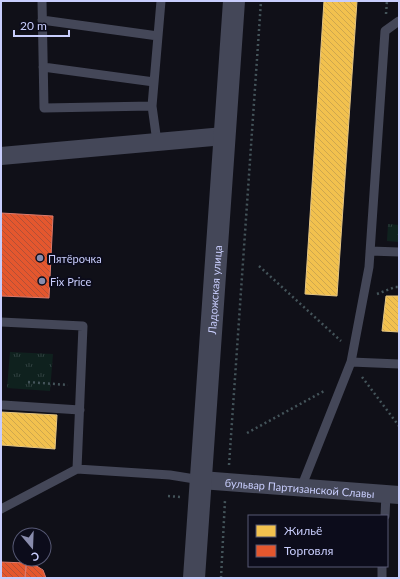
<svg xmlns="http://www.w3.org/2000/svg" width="400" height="579" font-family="Lato,sans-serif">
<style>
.grass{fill:url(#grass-tufts)}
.homes{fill:url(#homes-back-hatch);stroke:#e5c582}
.shops{fill:url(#shops-back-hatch);stroke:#dc7a6c}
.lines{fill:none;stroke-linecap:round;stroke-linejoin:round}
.path{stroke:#44545a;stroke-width:2.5;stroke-dasharray:2 3;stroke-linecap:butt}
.service{stroke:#444758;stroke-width:9}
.minor{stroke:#444758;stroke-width:18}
.tertiary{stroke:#444758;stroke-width:22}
.poi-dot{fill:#888bac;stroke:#0c0c1b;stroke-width:1.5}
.labels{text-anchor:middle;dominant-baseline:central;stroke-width:4;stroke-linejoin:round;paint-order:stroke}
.poi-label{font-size:11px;fill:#c8cdfc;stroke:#0c0c1b;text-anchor:start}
.street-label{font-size:11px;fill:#c8cdfc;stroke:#0c0c1b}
</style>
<defs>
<pattern id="grass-tufts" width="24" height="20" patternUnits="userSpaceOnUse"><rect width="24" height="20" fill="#0f211e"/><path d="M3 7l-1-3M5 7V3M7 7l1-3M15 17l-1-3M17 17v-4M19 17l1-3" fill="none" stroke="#304040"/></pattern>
<pattern id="homes-back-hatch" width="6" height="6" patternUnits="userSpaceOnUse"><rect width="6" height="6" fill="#f2c14e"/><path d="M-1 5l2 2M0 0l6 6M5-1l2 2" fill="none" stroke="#cea74e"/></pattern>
<pattern id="shops-back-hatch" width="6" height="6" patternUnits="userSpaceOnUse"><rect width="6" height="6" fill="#e4572e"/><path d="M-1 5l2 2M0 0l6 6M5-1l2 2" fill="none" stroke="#b25037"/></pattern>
</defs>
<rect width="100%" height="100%" fill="#101018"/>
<path class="grass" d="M388,224L399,225V242L387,241Z
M10,352L53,354L50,391L7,388Z"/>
<path class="homes" d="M324,1H357L337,296L305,294Z
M386,296H399V332L382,331Z
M1,412L57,415L55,449L1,445Z"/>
<path class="shops" d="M1,213L53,216L49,298L1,296Z
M27,560L43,570L46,578H25Z
M1,562L26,563L25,578H1Z"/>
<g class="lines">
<path class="path" d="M386,14L387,1
M259,266L341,341
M377,294L395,287H399
M362,377L399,426
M28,382L68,385
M247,433L324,391
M229,465L261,1
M168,496L180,497
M221,578L225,500"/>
<path class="service" d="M42,1L44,108L152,106
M42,20L158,36
M399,21L385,31L369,267L351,362L399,364
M43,67L154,82
M157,142L152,106L161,1
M370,251L399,252
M1,322L83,326L77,469
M3,405L80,410
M301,488L351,362
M1,509L77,469L170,475L201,480
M385,516L386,494
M382,578V566"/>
<g class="minor">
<path d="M1,156L224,136"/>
<path id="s1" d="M201,480L399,495"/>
</g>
<path class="tertiary" id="s2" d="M194,578L234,1"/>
</g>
<g class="poi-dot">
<circle cx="40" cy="258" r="4"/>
<circle cx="42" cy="281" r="4"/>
</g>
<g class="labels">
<g class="poi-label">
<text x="48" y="258">Пятёрочка</text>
<text x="50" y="281">Fix Price</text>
</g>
<g class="street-label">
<text stroke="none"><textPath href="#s2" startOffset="289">Ладожская улица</textPath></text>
<text stroke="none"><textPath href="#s1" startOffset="99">бульвар Партизанской Славы</textPath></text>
</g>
</g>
<rect width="400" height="579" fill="none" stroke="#c8cdfc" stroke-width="4"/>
<rect x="248" y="515" width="140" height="52" fill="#0c0c1b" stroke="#575975"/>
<rect x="256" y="525" width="20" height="12" fill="#f2c14e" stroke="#575975"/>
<text x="284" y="535" font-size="12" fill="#c8cdfc">Жильё</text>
<rect x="256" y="545" width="20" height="12" fill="#e4572e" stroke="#575975"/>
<text x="284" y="555" font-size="12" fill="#c8cdfc">Торговля</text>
<g transform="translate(32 547) rotate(161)"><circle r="19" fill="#0c0c1b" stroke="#575975"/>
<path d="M0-3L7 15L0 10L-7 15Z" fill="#888bac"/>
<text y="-6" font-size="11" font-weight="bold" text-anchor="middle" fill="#c8cdfc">С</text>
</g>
<path d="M14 30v6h55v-6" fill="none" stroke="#c8cdfc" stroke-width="2"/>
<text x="20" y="30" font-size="12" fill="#c8cdfc" stroke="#0c0c1b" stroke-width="3" paint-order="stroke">20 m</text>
</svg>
